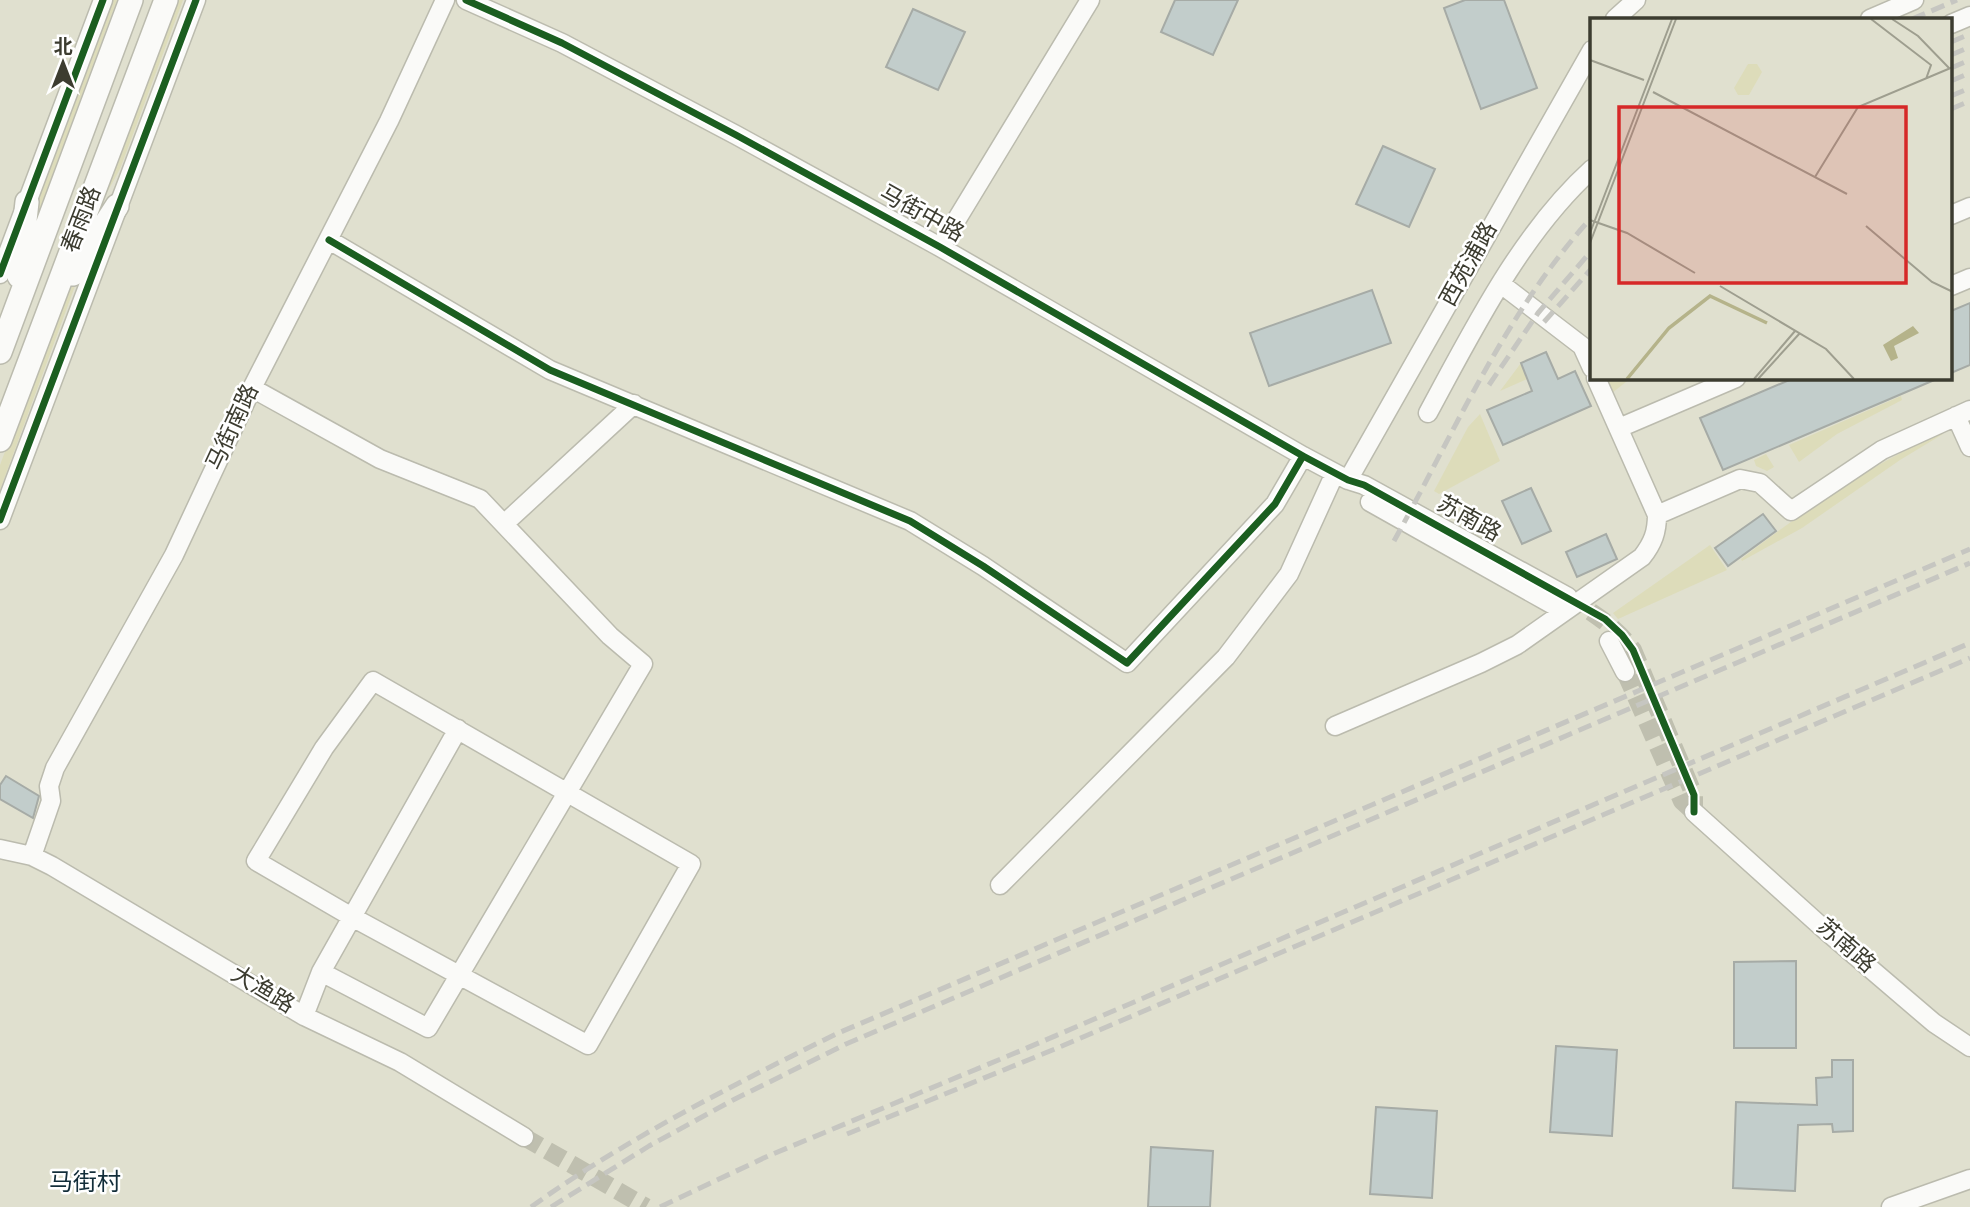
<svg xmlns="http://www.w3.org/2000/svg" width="1970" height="1207" font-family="Overpass,'Noto Sans SC',sans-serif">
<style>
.green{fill:#dddcba}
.building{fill:#c2cdcb;stroke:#a6aba6;stroke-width:2}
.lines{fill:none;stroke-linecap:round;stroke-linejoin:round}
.minor-tunnel{stroke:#bfbfaf;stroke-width:18;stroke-dasharray:18 9;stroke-linecap:butt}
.minor-casing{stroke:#bbbbae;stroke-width:21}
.major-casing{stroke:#bbbbae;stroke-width:26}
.minor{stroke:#fafaf8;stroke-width:18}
.major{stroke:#fafaf8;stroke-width:23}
.rail{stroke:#c6c6c1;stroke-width:5;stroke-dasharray:14 7;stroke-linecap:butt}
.cycleway-casing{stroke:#fff;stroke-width:11}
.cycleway{stroke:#1b5e20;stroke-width:7}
.labels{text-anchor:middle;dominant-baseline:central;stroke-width:5;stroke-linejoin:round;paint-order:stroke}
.street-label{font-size:23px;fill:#3c3c30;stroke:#fff}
.neighbourhood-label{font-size:24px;fill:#122d39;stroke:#fff}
.inset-river{fill:none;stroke:#b5b38a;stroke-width:3.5}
.inset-road{fill:none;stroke:#9e9e8f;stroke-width:2}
.view{fill:#d62828;fill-opacity:0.15;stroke:#d62828;stroke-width:3.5}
.inset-edge{fill:none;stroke:#3c3c30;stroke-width:3.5}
</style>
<rect width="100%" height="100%" fill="#e0e0cf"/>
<path class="green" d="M108,0H117L39,211L36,210L43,175Z
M174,0H183L120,169L99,207Z
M73,285L75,286L0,490V465L57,312Z
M1521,363L1527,379L1500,391Z
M1606,378H1631L1612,393L1610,392Z
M1901,396L1902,400L1837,434L1799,462L1789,445Z
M1480,414L1500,461L1439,494L1434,491L1468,427Z
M1942,433L1943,434L1900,460L1802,528L1742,561L1741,559C1804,511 1869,465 1942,433Z
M1766,454L1774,467L1767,471L1756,466L1754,460Z
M1710,545L1727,570L1618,619L1613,613Z"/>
<path class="building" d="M1175,0H1238L1213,55L1161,32Z
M1465,0H1504L1537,88L1481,109L1444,8Z
M913,9L965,32L938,90L886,67Z
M1383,146L1435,169L1409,227L1356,204Z
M1372,290L1391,343L1269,386L1250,333Z
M1970,303V365L1951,373V311Z
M1546,352L1558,379L1575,371L1591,406L1503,445L1487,410L1532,391L1521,363Z
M1794,378H1939L1723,470L1700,418Z
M1531,488L1551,531L1522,544L1502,501Z
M1763,514L1776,531L1728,566L1715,548Z
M1606,534L1617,559L1577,577L1566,552Z
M6,776L39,796L33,818L0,799V785Z
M1796,961V1048H1734V962Z
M1556,1046L1617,1050L1612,1136L1550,1132Z
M1832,1060H1853V1131L1833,1132L1832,1124L1798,1125L1795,1191L1733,1188L1736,1102L1817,1105L1816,1078L1832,1077Z
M1376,1107L1437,1111L1432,1198L1370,1194Z
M1151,1147L1213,1151L1210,1207H1148Z"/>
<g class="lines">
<path class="minor-tunnel" d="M1568,597C1593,613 1615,626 1633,650L1694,795V812
M1625,672L1682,801L1694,812
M524,1137L646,1207"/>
<g class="minor-casing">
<path id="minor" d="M466,0L562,43L736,135L940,247L1303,456L1348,480L1364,485L1568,597
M1615,19L1636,0
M1870,19L1914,0
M1951,24L1970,16
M1951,215L1970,207
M329,240L550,370L910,521L983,566L1127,663L1275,504L1303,456
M940,247L1090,0
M0,274L103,0
M1501,284L1582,346L1592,368
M1951,286L1970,278
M252,388L380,459L480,499L610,636L643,664L428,1028L321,972
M1428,413C1473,330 1521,233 1592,169
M1956,416L1970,447
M1619,428L1736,378
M1348,480L1592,50
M1370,502L1555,606
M1657,515L1740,479L1760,483L1791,511L1882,450L1970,410
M0,520L196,0
M504,524L634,404
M1609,641L1625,672
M373,681L691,864L588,1045L352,917L256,861L324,748Z
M1335,726L1481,663L1517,645L1642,557C1653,543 1657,532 1657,515L1596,378
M1694,812L1824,929L1934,1023L1970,1047
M0,849L32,856L52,866L304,1016L400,1062L524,1137
M32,856L51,801L49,786L55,768L174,555L252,388L389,121L445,0
M1000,885L1226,657L1289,574L1335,473
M304,1016L321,972L458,729
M1891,1207L1970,1179"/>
</g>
<g class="major-casing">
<path id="major" d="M73,274L117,206
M19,276L27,202
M0,352L131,0
M0,440L166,0"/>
</g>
<use href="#minor" class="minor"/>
<use href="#major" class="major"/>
<path class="rail" d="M1912,19L1957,0
M1951,42L1970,34
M1951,55L1970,47
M1951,68L1970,60
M1951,81L1970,73
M1951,96L1970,88
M1951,109L1970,101
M1544,322L1592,268
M1489,385L1538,313L1592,250
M1394,541C1455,431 1506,311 1592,217
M847,1134L1055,1049L1970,658
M531,1207C626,1139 731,1086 836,1034L1970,549
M551,1207L649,1146L733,1100L846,1044L1970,563
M660,1207L768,1156L1020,1051L1970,643"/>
<g class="cycleway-casing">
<path id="cycleway" d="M466,0L562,43L736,135L940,247L1303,456L1348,480L1364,485L1605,619L1622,635L1633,650L1694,795V812
M329,240L550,370L910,521L983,566L1127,663L1275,504L1303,456
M0,274L103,0
M0,520L196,0"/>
</g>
<use href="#cycleway" class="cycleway"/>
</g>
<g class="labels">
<g class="street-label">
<text transform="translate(921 215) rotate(29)">马街中路</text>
<text transform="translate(83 220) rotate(-69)">春雨路</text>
<text transform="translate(1470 265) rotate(-61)">西苑浦路</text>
<text transform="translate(234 428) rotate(-65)">马街南路</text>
<text transform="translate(1468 520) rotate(29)">苏南路</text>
<text transform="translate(1845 947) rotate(41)">苏南路</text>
<text transform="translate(262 991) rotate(31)">大渔路</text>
</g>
<g class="neighbourhood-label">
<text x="85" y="1184">马街村</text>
</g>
</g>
<g transform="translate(1590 18)">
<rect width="362" height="362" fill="#e0e0cf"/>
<path d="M158,46H167L172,54L159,77H148L144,70Z" fill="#dddcba"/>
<path d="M323,308L329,315L304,328L308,340L301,343L293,327Z" fill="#b5b38a"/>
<path class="inset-river" d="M37,361L79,310L120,278L177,305"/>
<path class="inset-road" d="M281,1L341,47L336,61M302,1L328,18L359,50M0,42L54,62M63,74L257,176M225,159L268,89L363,49M0,202L37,215L105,255M276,208L342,264L363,274M0,215L82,1M0,225L86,1M130,268L236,331L264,361M164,361L205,313M168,361L210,315"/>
<path class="view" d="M29,89H316V265H29Z"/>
<rect width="362" height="362" class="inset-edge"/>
</g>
<g transform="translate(63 63)" stroke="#ffffff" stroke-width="5" paint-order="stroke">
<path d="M0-5L12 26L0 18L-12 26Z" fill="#3c3c30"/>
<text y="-10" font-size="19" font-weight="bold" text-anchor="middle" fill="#3c3c30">北</text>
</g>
</svg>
